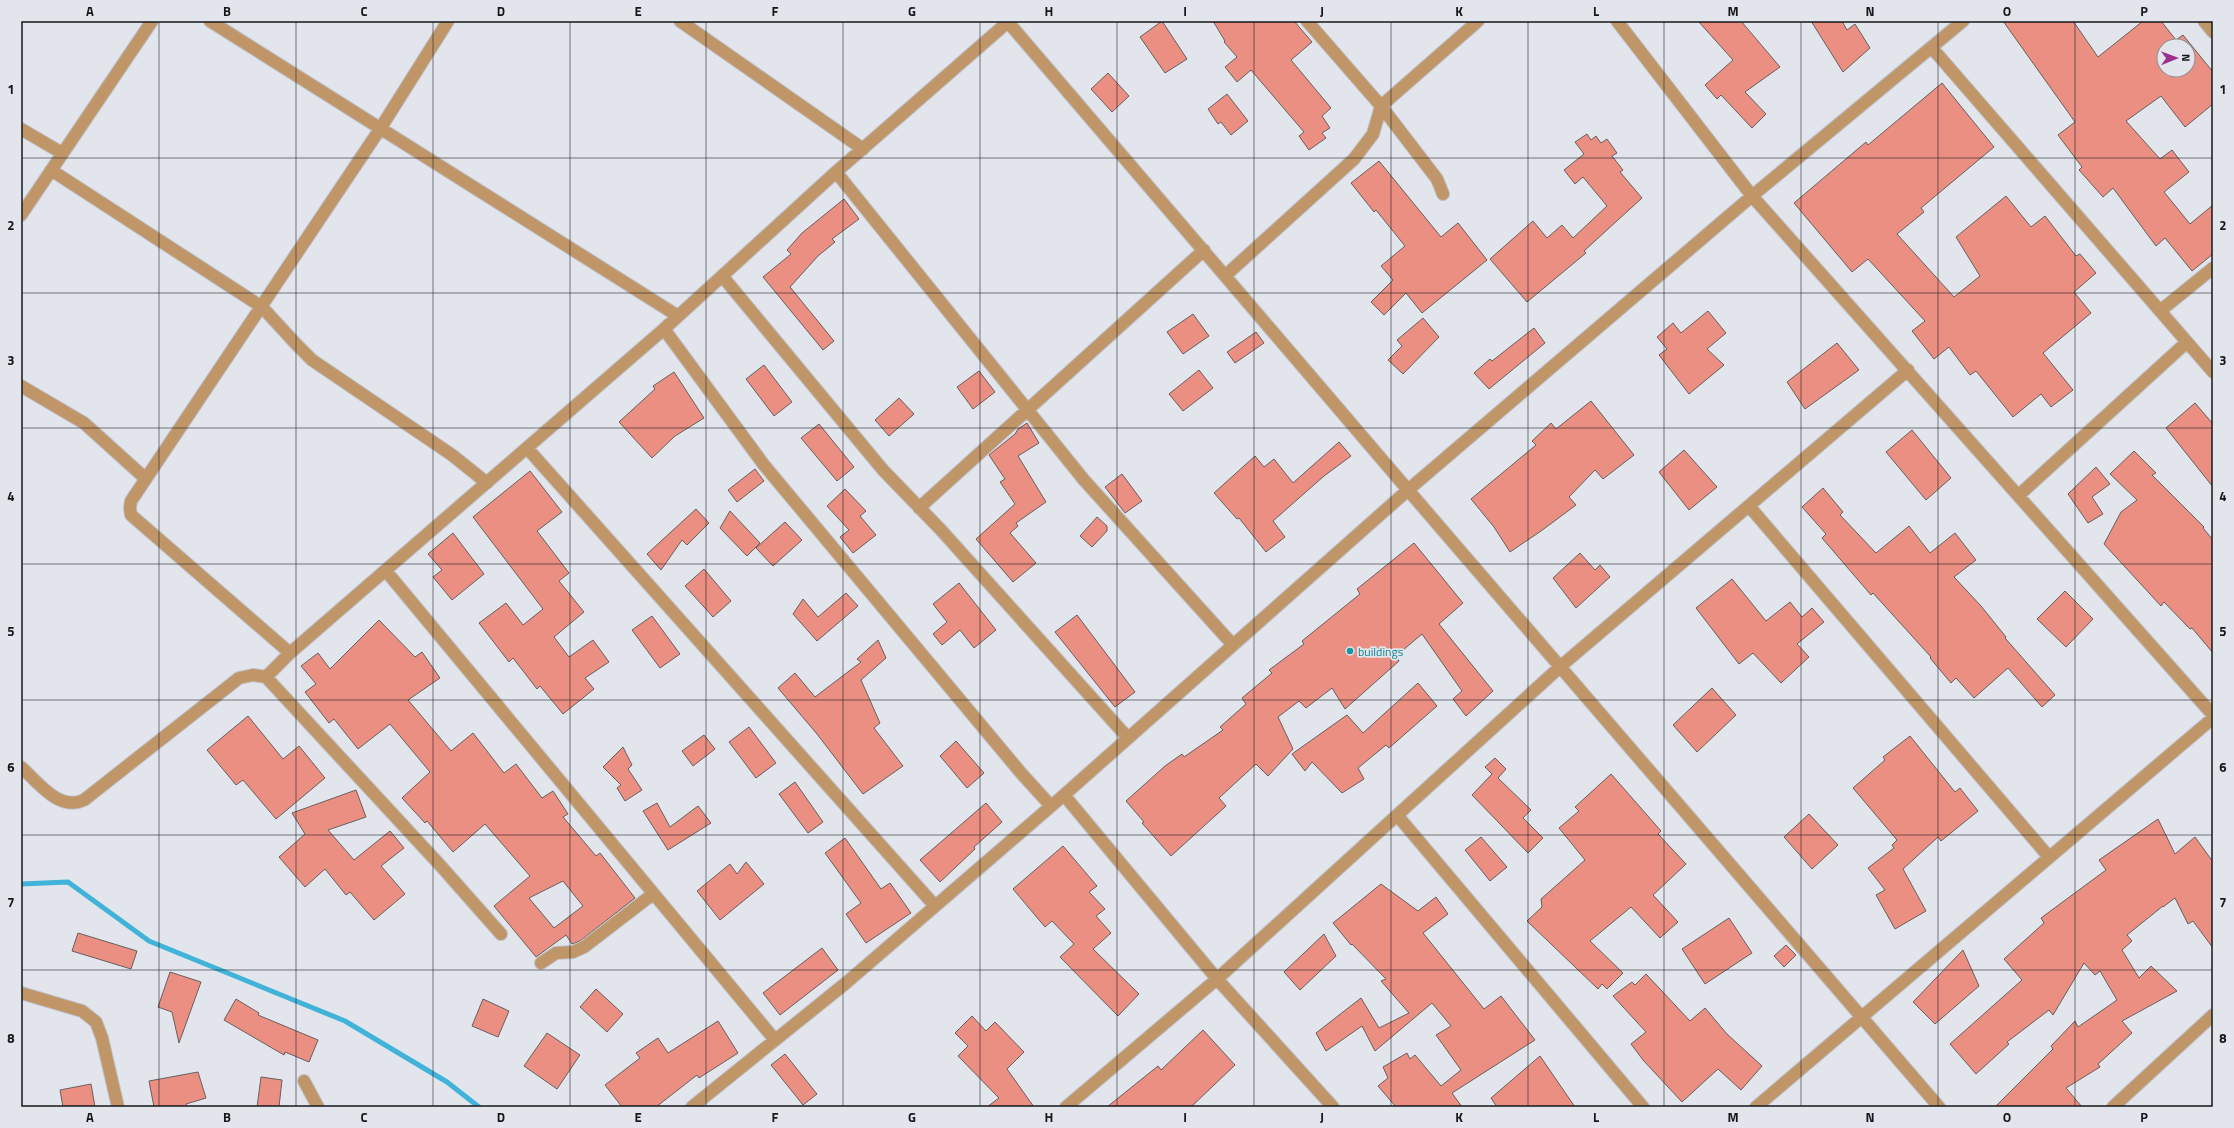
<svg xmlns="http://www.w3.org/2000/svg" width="2234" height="1128" font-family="'Titillium Web',sans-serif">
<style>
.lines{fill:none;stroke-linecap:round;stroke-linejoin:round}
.stream{stroke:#41b3d9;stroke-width:5}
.building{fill:#eb8f83;stroke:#675f5e;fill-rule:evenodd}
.minor-casing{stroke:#bec0c7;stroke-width:14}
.minor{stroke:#c09669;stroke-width:12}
.grid{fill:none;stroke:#16171a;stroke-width:1;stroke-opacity:0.55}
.culture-dot{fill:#0f9aa8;stroke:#e3e5ed;stroke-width:1.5}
.labels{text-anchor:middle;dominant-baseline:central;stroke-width:3.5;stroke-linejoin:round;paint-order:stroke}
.culture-label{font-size:12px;fill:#0d838f;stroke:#e3e5ed;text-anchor:start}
.neatline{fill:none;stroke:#16171a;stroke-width:1.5}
.grid-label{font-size:13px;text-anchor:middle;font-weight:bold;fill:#16171a}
</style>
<rect width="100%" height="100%" fill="#e3e5ed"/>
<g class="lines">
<path class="stream" d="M21,884L68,882L149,941L345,1021L447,1082L479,1107"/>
</g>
<path class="building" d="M1162,21L1187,59L1165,73L1140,37Z
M1213,21H1294L1312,42L1291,60L1331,108L1322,116L1330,128L1322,133L1326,138L1309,150L1299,136L1304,132L1251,70L1237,82L1225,67L1237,57L1224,42L1225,41Z
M1698,21H1741L1780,67L1745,92L1766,114L1752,128L1721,95L1717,99L1705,85L1733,60Z
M1811,21H1842L1847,30L1855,24L1870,48L1843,72Z
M2003,21H2073L2098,57L2143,21H2161L2176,40L2183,35L2213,72V104L2185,127L2161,96L2126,121L2160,159L2172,150L2189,172L2164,192L2190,224L2213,205V254L2192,271L2165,238L2156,246L2113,188L2103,197L2079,170L2082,167L2058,135L2075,122ZM2164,46H2188V70H2164Z
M1108,73L1129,96L1112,112L1091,89Z
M1942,83L1994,147L1921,208L1924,212L1897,234L1954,297L1980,276L1956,237L2006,196L2031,227L2045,216L2076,256L2080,254L2096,273L2074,292L2091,313L2043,353L2073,390L2051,407L2041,394L2013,417L1976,371L1970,375L1949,347L1934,359L1912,331L1925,321L1868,259L1852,272L1794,203L1866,142L1868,145Z
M1227,94L1248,121L1231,135L1221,122L1218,124L1208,109Z
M1587,134L1591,140L1596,136L1601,143L1607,139L1617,153L1612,156L1623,170L1620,172L1642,198L1584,251L1586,253L1527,302L1490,259L1533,221L1547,238L1562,225L1573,238L1607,206L1583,177L1575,184L1564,170L1584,154L1575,142Z
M1379,161L1441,237L1458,223L1487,260L1422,313L1406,293L1384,315L1371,302L1393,280L1381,266L1405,246L1376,210L1374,212L1351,183Z
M844,199L859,219L832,239L835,242L818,256L790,287L834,341L823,350L763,277L791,254L787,250L802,233Z
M1708,311L1726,333L1707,349L1724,365L1689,394L1659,355L1667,349L1657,337L1673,323L1681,333Z
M1193,314L1209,336L1183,354L1167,332Z
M1423,318L1439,337L1403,374L1388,360L1402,346L1397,340Z
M1534,328L1545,343L1489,389L1474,373L1490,359L1492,361Z
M1256,332L1264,343L1235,363L1227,352Z
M1837,343L1859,370L1805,409L1787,382Z
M764,365L792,402L774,416L746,379Z
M1199,370L1213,388L1183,411L1169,394Z
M979,371L995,392L973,409L957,387Z
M674,372L704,418L675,436L652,458L619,422L655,389L653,386Z
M899,398L914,414L889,436L875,420Z
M1591,401L1634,455L1603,479L1595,470L1569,497L1576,505L1541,531L1510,552L1494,527L1471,499L1536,445L1532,441L1551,423L1556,429Z
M2195,403L2213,424V487L2166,428Z
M1027,423L1039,443L1018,456L1046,502L1016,523L1018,526L1010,533L1036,563L1013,582L976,539L1015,504L1000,482L1005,479L989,455L1015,434L1018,429Z
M819,424L854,467L837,481L801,438Z
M1912,430L1951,478L1926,500L1886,452Z
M1339,442L1351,456L1324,476L1273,521L1285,537L1266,552L1239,518L1237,519L1214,493L1255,456L1264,467L1274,459L1293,483Z
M1684,450L1717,487L1689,510L1659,472Z
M2134,451L2156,473L2152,475L2204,527L2203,528L2213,540V653L2192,628L2190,629L2164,602L2161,606L2104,544L2121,512L2137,500L2110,474Z
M2096,467L2110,484L2092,497L2103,514L2088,523L2068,494Z
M755,469L764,481L737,502L728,490Z
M530,471L562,512L537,531L569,573L559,581L584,612L554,637L569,657L593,640L609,662L585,678L594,689L563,714L540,686L537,689L513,658L509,662L479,623L506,603L523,625L543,609L473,517Z
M1122,474L1142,501L1125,513L1105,487Z
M1823,488L1843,512L1840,515L1876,553L1909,526L1930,553L1955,533L1976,560L1954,577L1981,606L2006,637L2005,638L2055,695L2042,707L2008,668L1974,698L1956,678L1951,683L1930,658L1931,657L1873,593L1871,595L1822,538L1826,534L1802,507Z
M845,489L866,511L860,516L876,535L853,553L840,537L849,530L827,506Z
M696,509L709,523L687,545L682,540L661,570L647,554Z
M730,511L760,543L747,556L720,528Z
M1097,517L1107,526V531L1092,547L1080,536Z
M785,522L802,540L773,566L756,548Z
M453,533L484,574L452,600L433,577L442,570L428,554Z
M1414,543L1463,603L1439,624L1493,691L1466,716L1453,699L1462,691L1422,634L1396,656L1399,661L1345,709L1332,688L1306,708L1299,701L1278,717L1293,749L1268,776L1256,764L1219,798L1226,806L1171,856L1142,823L1144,822L1126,801L1165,766L1182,754L1184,757L1223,730L1220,727L1246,704L1242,698L1272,673L1269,670L1304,644L1302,641L1360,594L1357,589Z
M1580,553L1595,570L1600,565L1610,577L1576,608L1553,578Z
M704,569L731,601L713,617L685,586Z
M1732,579L1766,621L1790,602L1802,617L1812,608L1824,622L1797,644L1809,657L1781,683L1753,653L1739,664L1696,608Z
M959,583L996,630L974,648L960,630L942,645L933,634L947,622L933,604Z
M2065,591L2093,619L2066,647L2037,619Z
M846,593L858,606L817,641L793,614L803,599L818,617Z
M1077,615L1135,692L1115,707L1055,632Z
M652,616L680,654L660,668L632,630Z
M379,620L415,657L422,652L440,678L408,700L451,751L473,733L504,773L516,764L542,798L553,791L568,814L563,817L596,856L600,853L635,898L580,941L572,944L566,935L536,957L494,906L530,876L485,824L453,852L427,821L425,823L402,798L430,772L390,724L358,749L334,719L329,723L305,692L316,684L301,666L318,653L330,669ZM563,881L583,906L554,928L529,898Z
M878,640L886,658L861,680L880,723L874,728L903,766L863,794L817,734L778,688L795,673L815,697L861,662L857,659Z
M1418,683L1437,706L1389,748L1386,745L1358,768L1364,779L1342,793L1312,762L1305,771L1292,754L1347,715L1363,733Z
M1712,688L1736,715L1697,752L1673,725Z
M248,716L283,759L299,746L325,778L276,819L243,780L236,785L207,750Z
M749,727L776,763L756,778L729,742Z
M704,735L715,749L693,766L682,751Z
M1910,736L1955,792L1960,788L1978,811L1941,841L1938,837L1903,869L1926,911L1895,929L1876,895L1885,890L1868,868L1894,848L1892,845L1897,840L1853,788L1885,760L1883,757Z
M956,741L984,773L967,788L940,756Z
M623,747L632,765L628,769L642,790L625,801L617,788L621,785L603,767Z
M1495,758L1506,769L1498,778L1531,810L1523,818L1543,838L1528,853L1472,795L1492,774L1485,767Z
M1611,774L1661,831L1658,834L1686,864L1653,895L1678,922L1660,938L1631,907L1590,941L1623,973L1607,989L1602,984L1598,989L1527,921L1542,907L1541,899L1585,860L1559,828L1579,811L1575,807Z
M795,782L823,822L808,833L779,794Z
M356,790L366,817L328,830L354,860L390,831L404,848L381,866L405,894L374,920L350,892L346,895L325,869L305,887L279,857L305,834L292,813Z
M657,803L670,827L698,806L711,823L668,850L643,811Z
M986,803L1002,822L974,847L975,849L940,882L920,860Z
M1809,814L1838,845L1812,869L1784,837Z
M2158,819L2175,854L2195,837L2213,862V948L2193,921L2188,924L2175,898L2163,907V906L2127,935L2132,941L2122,950L2139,978L2151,966L2177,991L2122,1021L2132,1033L2098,1064L2100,1067L2066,1088L2082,1107H1995L2053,1049L2051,1046L2075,1021L2078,1027L2117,1000L2100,971L2095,975L2084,963L2053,1015L2049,1010L2007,1042L2009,1044L1976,1074L1950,1044L2022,980L2004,959L2044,923L2041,918L2106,870L2099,860Z
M1481,837L1507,867L1490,881L1465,850Z
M845,838L881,889L890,883L911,913L866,943L846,914L861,903L825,853Z
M1063,846L1097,886L1089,892L1105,909L1096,916L1111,933L1093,949L1139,994L1118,1016L1060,957L1074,944L1052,921L1045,927L1013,889Z
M746,862L764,884L720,920L697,891L730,864L737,874Z
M1381,884L1418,911L1436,897L1448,914L1423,933L1484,1009L1501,996L1535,1040L1452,1093L1462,1107H1396L1378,1086L1388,1078L1383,1067L1407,1053L1410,1059L1415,1055L1441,1086L1461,1070L1436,1035L1451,1026L1432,1003L1375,1051L1362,1026L1326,1051L1316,1033L1361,998L1379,1028L1409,1013L1381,981L1386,979L1352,944L1351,945L1333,923Z
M1729,918L1752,953L1705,984L1682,949Z
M78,933L137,951L131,969L72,951Z
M1324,934L1336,956L1300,990L1284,972Z
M1786,945L1796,955L1784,967L1774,956Z
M822,948L838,970L780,1015L763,993Z
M1963,950L1979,986L1935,1024L1913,1002Z
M170,972L201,982L179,1043L172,1012L158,1007Z
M1646,974L1690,1021L1705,1008L1727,1034L1762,1066L1741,1090L1718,1069L1682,1102L1643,1060L1631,1044L1646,1032L1613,996L1632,982L1635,985Z
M596,989L623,1014L607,1032L580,1007Z
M236,999L259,1013L258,1015L318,1040L309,1062L285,1052L284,1055L224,1020Z
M483,999L509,1011L498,1037L472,1026Z
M972,1016L986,1031L995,1022L1024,1052L1007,1069L1034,1107H987L999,1098L958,1056L968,1046L955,1033Z
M718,1021L738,1053L699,1078L697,1075L656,1107H622L605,1085L640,1058L636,1053L658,1038L668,1053Z
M1203,1030L1235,1065L1191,1107H1107L1158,1066L1161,1070Z
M547,1033L580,1055L557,1089L524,1066Z
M785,1054L817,1094L803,1105L771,1065Z
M1540,1056L1575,1107H1497L1491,1098Z
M198,1072L206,1098L186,1104L187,1107H154L149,1081Z
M261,1077L282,1080L279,1107H257Z
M91,1084L95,1107H63L60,1090Z"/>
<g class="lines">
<g class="minor-casing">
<path id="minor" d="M210,21L678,316
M680,21L863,149
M1307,21L1381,106L1437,179L1443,194
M1617,21L1752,196L2213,715
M2204,21L2213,32
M1008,22L1408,490L1939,1107
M1932,48L2213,372
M21,129L62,153
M51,170L262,307L296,344L312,360L452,455L487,483
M836,172L1084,480L1233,645
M21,215L152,21
M1226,275L1354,159L1373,134L1381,106L1478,21
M723,277L883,470L941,530L1128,738
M2160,311L2213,268
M664,329L764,465L1021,773L1051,806
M21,386L84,423L146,479
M527,448L935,906
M2019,495L2187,342
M1749,506L2049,857
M919,508L1204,250
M386,571L775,1040
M290,653L131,515L130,508L131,501L380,129L448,21
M266,677L290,653L664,329L836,172L1009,21
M21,767C38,782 59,812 84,800L239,678L253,675L266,677L439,864L501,934
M1064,795L1217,979L1333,1107
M1397,815L1643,1107
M541,963L556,953L573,952L584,947L653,894
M21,993L82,1011L96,1022L102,1038L118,1107
M304,1081L318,1107
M692,1107L846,983L1064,795L1408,490L1752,196L1963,21
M1066,1107L1217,979L1561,666L1908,370
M1756,1107L2213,718
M2113,1107L2213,1015"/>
</g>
<use href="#minor" class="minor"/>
</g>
<path class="grid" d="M159,21V1107M296,21V1107M433,21V1107M570,21V1107M706,21V1107M843,21V1107M980,21V1107M1117,21V1107M1254,21V1107M1391,21V1107M1528,21V1107M1664,21V1107M1801,21V1107M1938,21V1107M2075,21V1107M21,158H2213M21,293H2213M21,428H2213M21,564H2213M21,700H2213M21,835H2213M21,970H2213"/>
<circle class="culture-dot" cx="1350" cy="651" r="4"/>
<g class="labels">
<g class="culture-label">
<text x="1358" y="651">buildings</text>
</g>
</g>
<rect width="2234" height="1128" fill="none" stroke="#e3e5ed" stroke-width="44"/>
<g transform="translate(2176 58) rotate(89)"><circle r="19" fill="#e3e5ed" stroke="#919399"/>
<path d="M0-3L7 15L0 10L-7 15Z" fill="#9c3090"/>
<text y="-6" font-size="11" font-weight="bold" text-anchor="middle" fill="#16171a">N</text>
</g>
<rect x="22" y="22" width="2190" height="1084" class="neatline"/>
<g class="grid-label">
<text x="90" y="16">A</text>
<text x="227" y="16">B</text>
<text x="364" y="16">C</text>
<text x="501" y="16">D</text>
<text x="638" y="16">E</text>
<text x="775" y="16">F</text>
<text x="912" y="16">G</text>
<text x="1049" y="16">H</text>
<text x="1185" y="16">I</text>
<text x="1322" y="16">J</text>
<text x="1459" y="16">K</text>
<text x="1596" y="16">L</text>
<text x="1733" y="16">M</text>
<text x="1870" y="16">N</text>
<text x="2007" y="16">O</text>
<text x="2144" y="16">P</text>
<text x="11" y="94">1</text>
<text x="2223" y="94">1</text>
<text x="11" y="230">2</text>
<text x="2223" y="230">2</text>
<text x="11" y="365">3</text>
<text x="2223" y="365">3</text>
<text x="11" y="501">4</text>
<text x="2223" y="501">4</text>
<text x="11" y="636">5</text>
<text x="2223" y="636">5</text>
<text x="11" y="772">6</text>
<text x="2223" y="772">6</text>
<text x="11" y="907">7</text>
<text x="2223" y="907">7</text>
<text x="11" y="1043">8</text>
<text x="2223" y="1043">8</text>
<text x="90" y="1122">A</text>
<text x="227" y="1122">B</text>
<text x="364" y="1122">C</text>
<text x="501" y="1122">D</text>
<text x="638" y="1122">E</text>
<text x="775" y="1122">F</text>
<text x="912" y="1122">G</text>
<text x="1049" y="1122">H</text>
<text x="1185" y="1122">I</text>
<text x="1322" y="1122">J</text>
<text x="1459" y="1122">K</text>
<text x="1596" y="1122">L</text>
<text x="1733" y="1122">M</text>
<text x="1870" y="1122">N</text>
<text x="2007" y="1122">O</text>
<text x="2144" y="1122">P</text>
</g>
</svg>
